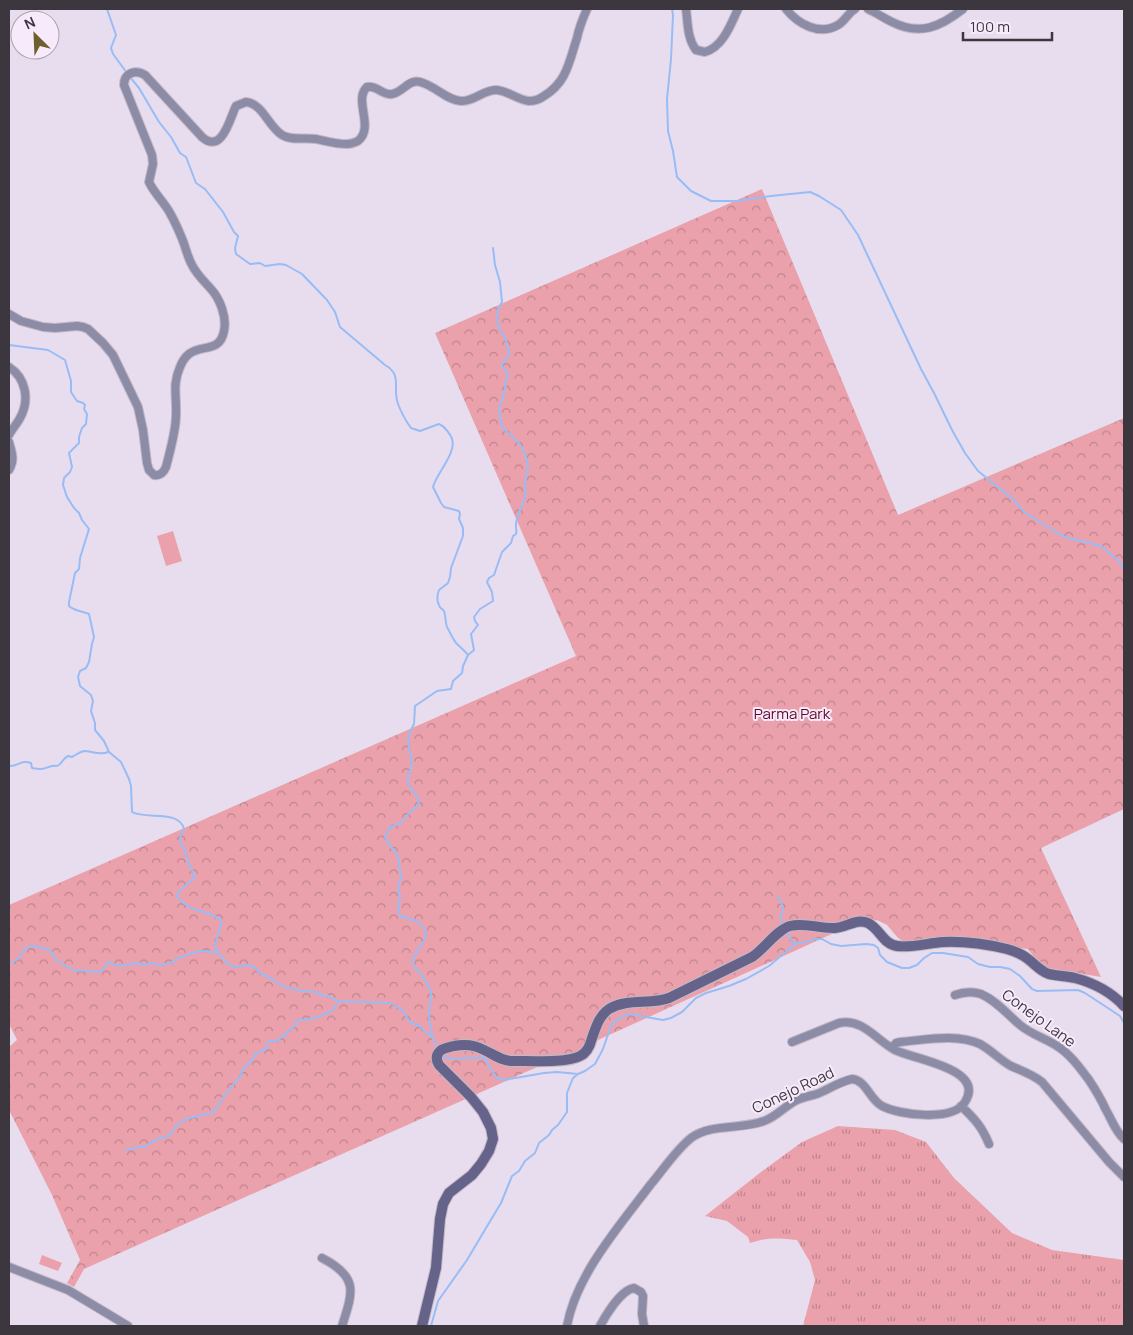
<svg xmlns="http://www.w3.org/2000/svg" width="1133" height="1335" font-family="Manrope,sans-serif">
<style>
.grass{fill:url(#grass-tufts)}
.forest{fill:url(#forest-crowns)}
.garden{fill:#eaa1ab}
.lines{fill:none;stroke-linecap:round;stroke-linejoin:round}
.stream{stroke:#98bcf5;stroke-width:2}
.street-casing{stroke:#c2b8c7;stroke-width:10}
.secondary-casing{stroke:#c2b8c7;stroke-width:12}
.street{stroke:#8d8ca7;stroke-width:8}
.secondary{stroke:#65638a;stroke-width:10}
.labels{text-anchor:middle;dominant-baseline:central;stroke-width:4;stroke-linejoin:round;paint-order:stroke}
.park-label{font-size:15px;fill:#610724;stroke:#f6eafb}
.street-label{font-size:15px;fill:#3c373e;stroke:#f6eafb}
</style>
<defs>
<pattern id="grass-tufts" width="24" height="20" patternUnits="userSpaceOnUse" patternTransform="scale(1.25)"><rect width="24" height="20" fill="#eaa1ab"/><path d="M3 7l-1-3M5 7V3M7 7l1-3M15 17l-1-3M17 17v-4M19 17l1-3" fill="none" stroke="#bf848d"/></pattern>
<pattern id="forest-crowns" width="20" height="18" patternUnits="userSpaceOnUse" patternTransform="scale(1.25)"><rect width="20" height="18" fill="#eaa1ab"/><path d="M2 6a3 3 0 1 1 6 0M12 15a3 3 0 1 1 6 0" fill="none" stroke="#bf848d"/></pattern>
</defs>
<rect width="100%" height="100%" fill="#e8ddee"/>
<path class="grass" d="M838,1126L895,1130L926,1142L954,1178L1012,1233L1052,1250L1124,1260V1326H803L815,1280L810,1262L797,1240C780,1238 767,1237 750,1243L748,1237L727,1221L705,1216L761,1172L802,1142Z"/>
<path class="forest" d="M762,189L898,515L1124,418V809L1041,848L1101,977L1042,967L1028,949L975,942L908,944L898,938L887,925L877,920L834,933L812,943L587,1045L583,1054L562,1056L84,1269L74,1287L67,1283L80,1260L52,1195L9,1110V1047L17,1040L9,1024V905L576,656L435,333Z"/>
<path class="garden" d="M173,531L182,561L166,566L157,536Z
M42,1255L62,1263L58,1271L39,1264Z"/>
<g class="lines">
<path class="stream" d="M107,9L116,35L111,48L113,54L127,73
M672,9L673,15L671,59L667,99L668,131L673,151L677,177L691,191L711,201H737L771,196L810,192L819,196L841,210L858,235L921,369L934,393L952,430L965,453L978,471L1014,500L1024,512L1064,537L1101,546L1119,561L1124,570
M130,77L139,88L159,122L171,137L180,153L186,157L196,183L205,189L223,212L234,232L238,236L235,248L236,254L250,264L260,263L265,266L280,264L286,265L302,274L327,300L335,312L340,327L385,365C403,375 392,388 398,404C401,412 406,421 411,428L420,431L439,424C444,426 445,428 448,432C449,433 452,438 452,439C457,453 436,474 433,487L441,503L444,507L459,511L460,514L459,519L463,528V536L451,568L450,577L448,583L439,590C437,595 437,601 439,605C440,609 442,608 444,611C446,616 445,622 447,627C450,632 453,640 457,644C461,648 464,650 468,655L463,666L462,673L453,681L451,689L437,691L415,706L414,724L410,732L408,739L409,748L412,762L411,769L408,775V784L418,798L419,803L418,805L409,813L401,823L390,827L385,838L390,846L396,852L398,857L401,877L398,888L400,898L398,906L400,916C405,918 411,918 416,921C440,936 414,947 412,963C419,973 429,982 431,993C432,1001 428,1009 429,1017C430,1024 432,1030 432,1037
M9,345L48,350L65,360L71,381V392L77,401L83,403L85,405L84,409L87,414L86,424L82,428L79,437V443L69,453L72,467L70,472L64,478L63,485L67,497L74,508L79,513L82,520L89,529L80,558L79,569L75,573L69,602V606C74,611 83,611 89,614L94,637L92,644L89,662L86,668L80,671L78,677L80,686L91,695L93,701L91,711L95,723V730L104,741L109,752L121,762L129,779L131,786L132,812C146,820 179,809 184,829C176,842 182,842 186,854C187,857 187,860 188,862C190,868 193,871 195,877C188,884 181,887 177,895C185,912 207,909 221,920V924L215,945L217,952L229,965L236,967L247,965L254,967L260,973L272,979L282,986L302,991L316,992L324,996H329L332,998L337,1001L391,1003L402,1010L410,1022L421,1027L425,1032L432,1037L437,1046
M468,655L474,650L471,634L478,625L475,621L474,617L480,609L493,601L492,592L487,582L489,578L494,575L502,552L511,543L513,536L516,534C517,531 516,529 516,526C515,516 525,504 526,492C526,489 524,485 525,481C525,477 528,473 528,469C527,449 518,440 502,428L499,409L505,390L506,379L508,374L506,370L502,367V364L508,357L509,353L505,337L499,329L498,323L497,311L502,302L500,282L495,265L493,248
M9,766C18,767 21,759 31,763L32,768C44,770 42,769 52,766C58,765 55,768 60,764C63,761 64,758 68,756L72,757C76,755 79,752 84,751C92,751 100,756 108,752
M778,897C782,904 785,909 780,916L783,924
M787,932L793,943L795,944
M9,964L18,959L24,950L28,947L36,946L51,951L57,961L75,971C84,969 92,973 102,971L108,962L119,966L139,963L143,965L151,963L160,965L171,963L178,958L199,951L216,952
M444,1056C458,1063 470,1055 484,1058L496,1077L504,1080L544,1073L557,1072L578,1074L585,1071L595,1064L603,1049L611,1026L616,1020L629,1014L663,1020L671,1018L682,1012L696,998L706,993L729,986L746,979L769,966L795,944L817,939H822L831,944L841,946L866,944L874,945L878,948L880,955L887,962L902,968H909L917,965L924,958L932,953H943L968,957L978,964L990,967H1000L1010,969L1020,976L1032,989L1037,991L1078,990L1085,993L1120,1016L1124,1023
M126,1150L138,1147H145L153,1141L170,1135L177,1125L186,1119L214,1112L222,1099L236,1081L241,1076L242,1070L251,1062L255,1054L266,1049L268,1042L272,1041H278L280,1038L286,1035L287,1032L296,1025V1022L298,1020L312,1019L325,1014L332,1011L338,1002
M431,1326L438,1301L467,1260L486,1228L501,1203L512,1176L519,1171L525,1161L535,1153L539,1143L549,1135L552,1130L558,1125L567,1112V1093L573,1078L578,1074"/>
<g class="street-casing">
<path id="street" d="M686,9C688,23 687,38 696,50L705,52C723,47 731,24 738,9
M786,9C798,24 819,36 838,25C845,21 848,13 855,9
M868,9C876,13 884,18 892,22C920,36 940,27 963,9
M9,314L21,321L43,327L55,328L77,326L83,327L88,329L103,343L113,355L138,407L143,430L147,463L149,470L154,475C160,476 164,472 166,467C170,451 176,431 176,415C177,397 172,385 180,367C182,362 185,357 189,354C202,344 220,353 224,331C227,317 220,299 211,289C204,281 197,275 192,265C188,258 186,249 183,241C179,231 175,222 170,213C164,202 154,193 149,182L153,164L152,155L124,85C124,73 135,69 145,75L202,137C222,155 230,118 236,106L246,102C263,104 268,126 282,135C292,141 305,137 316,139C326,141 336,144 347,144C351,144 354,143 358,141C375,127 353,100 367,87C377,85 383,96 392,94C404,92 409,77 423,83C436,87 447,100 461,101C474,102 484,89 497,90C508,91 518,100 529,101C534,101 540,99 544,96C567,82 569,62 577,38C579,28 583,18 587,9
M9,367C26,378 30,400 20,418C17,424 12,429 9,435
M9,442C12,453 15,460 9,470
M955,995C963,992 972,991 981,994C997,1001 1008,1015 1020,1025C1032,1035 1045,1038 1057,1046C1070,1054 1080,1068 1089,1080C1095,1089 1101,1099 1106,1110C1112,1120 1115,1131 1124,1139
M892,1048L896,1043L900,1042C925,1040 956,1033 980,1044C991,1050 1000,1060 1011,1066C1022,1071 1032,1074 1042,1082L1109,1162L1124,1177
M961,1106C975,1119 982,1127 989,1144
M322,1258C359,1277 353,1292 342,1326
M9,1267L68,1290L128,1326
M567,1326C576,1275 620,1225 651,1184C663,1170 676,1150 691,1138C711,1123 740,1130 764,1121C776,1117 784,1107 795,1101C802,1097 810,1096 817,1094C829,1089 839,1082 852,1079C866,1080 870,1100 882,1106C899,1115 953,1122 965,1102C986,1068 912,1059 895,1050C876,1040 863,1018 839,1023L792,1042
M600,1326C606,1315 621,1290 634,1288L641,1292L643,1296L642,1314L644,1326"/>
</g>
<g class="secondary-casing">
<path id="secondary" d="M422,1326L436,1268L440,1219L443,1204L449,1193L472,1175L481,1164L489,1151L493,1139L491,1128L483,1112L471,1097L439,1065C436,1060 436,1055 440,1051C444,1048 450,1047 454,1046C464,1044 475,1045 484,1050C495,1055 503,1062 516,1061C531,1061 568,1063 580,1056C587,1053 590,1046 592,1038C596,1027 599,1016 609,1009C627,998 650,1005 669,998L752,957C763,950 778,929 790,926C805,922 820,929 835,928C847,927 857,918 868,923C880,929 883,944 897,946C912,948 928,943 943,942C964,941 986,944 1007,949C1014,951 1022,954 1028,959C1035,964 1040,971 1049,974C1058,976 1067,976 1075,978C1094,983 1111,992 1124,1006"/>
</g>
<use href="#street" class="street"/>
<use href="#secondary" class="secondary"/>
</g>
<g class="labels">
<g class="park-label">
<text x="792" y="713">Parma Park</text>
</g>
<g class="street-label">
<text transform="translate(1039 1018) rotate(36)">Conejo Lane</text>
<text transform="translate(793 1090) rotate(-25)">Conejo Road</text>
</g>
</g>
<rect width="1133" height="1335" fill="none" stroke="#3c373e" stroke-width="20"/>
<g transform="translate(35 35) rotate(336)"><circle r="24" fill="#f6eafb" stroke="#aca2af"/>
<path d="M0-4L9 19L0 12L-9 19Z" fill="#6e602d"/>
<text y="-8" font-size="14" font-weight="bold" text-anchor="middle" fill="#3c373e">N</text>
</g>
<path d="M963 32v8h89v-8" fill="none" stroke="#3c373e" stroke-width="2.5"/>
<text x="970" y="32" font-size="15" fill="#3c373e" stroke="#f6eafb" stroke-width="4" paint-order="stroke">100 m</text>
</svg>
